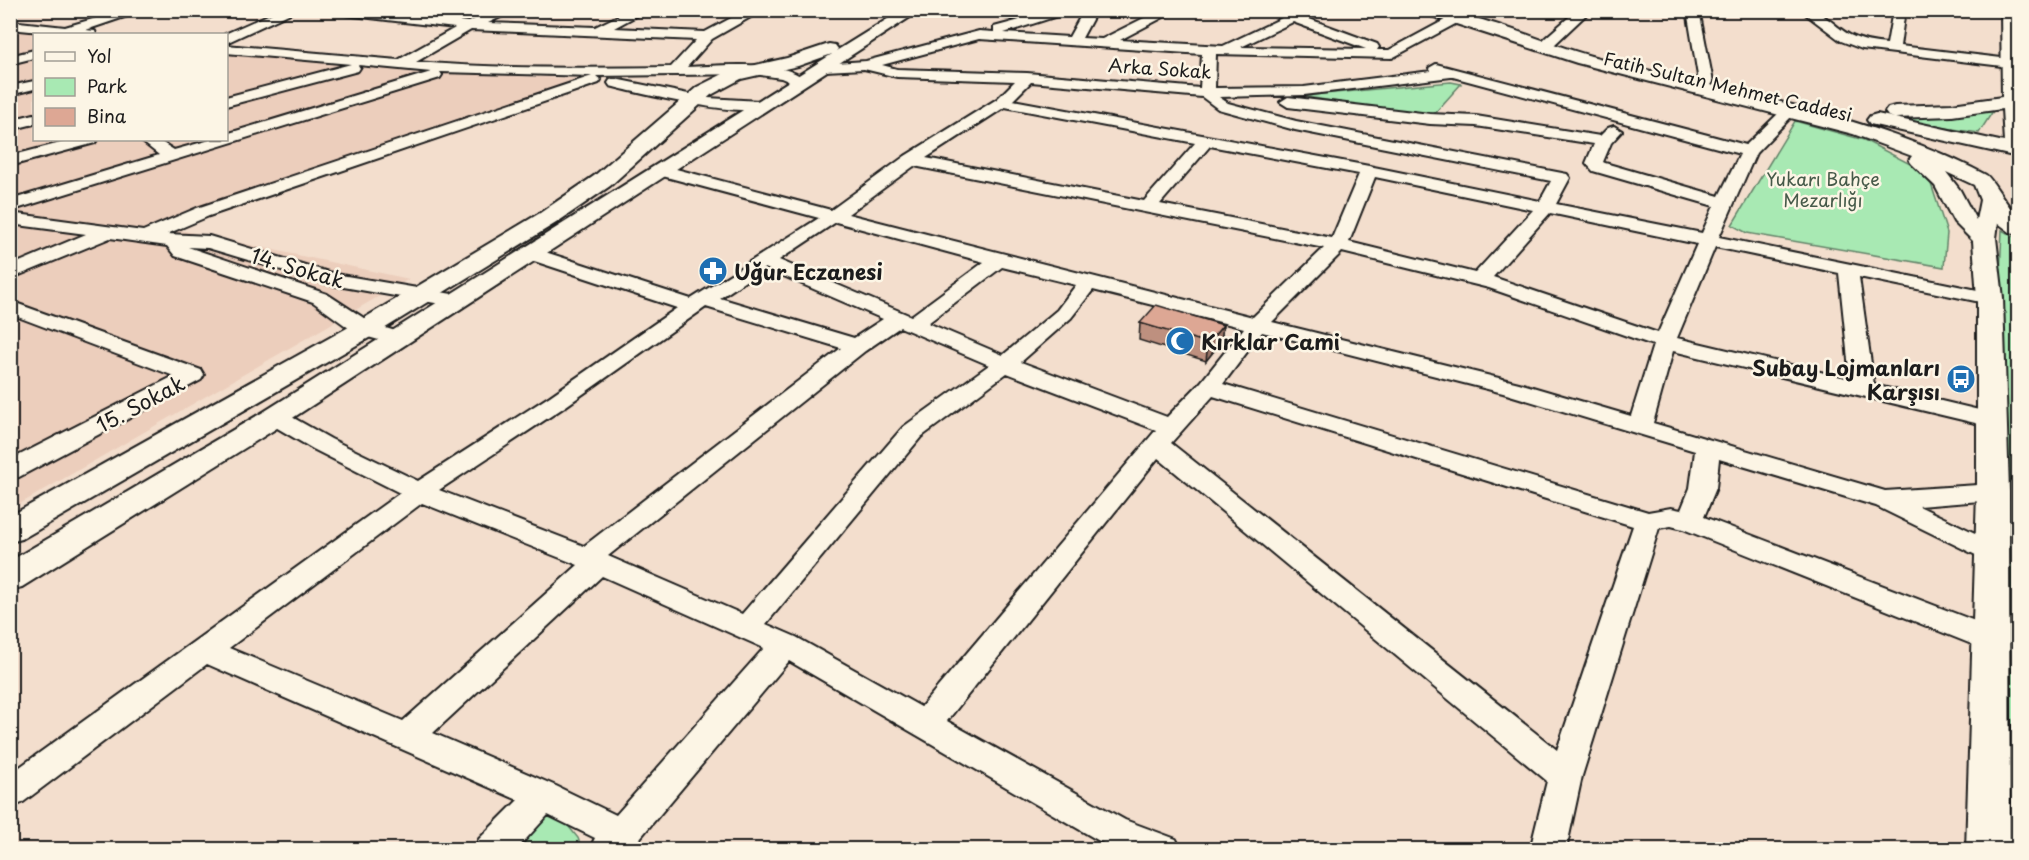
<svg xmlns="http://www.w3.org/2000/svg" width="2029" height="860" font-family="'Playpen Sans',sans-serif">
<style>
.built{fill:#eccebc}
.green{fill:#a8e9b3;stroke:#628268;stroke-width:1.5}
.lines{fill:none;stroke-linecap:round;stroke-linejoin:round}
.minor-casing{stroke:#1c1c1c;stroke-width:4}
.major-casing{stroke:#1c1c1c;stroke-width:4}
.minor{fill:#fcf5e5;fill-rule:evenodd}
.major{fill:#fcf5e5;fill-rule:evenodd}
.wall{fill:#be907f;stroke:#1c1c1c;stroke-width:1.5}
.shaded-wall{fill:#9b7568;stroke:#1c1c1c;stroke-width:1.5}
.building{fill:#dda794;stroke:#1c1c1c;stroke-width:1.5}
.labels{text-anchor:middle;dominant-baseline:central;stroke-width:5;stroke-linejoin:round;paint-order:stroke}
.far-street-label{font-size:18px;fill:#1c1c1c;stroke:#fcf5e5}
.far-park-label{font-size:18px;fill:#465a49;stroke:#fcf5e5}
.street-label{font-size:21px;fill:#1c1c1c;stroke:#fcf5e5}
.poi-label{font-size:21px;font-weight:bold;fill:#1c1c1c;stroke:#fcf5e5;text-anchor:start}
</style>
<rect width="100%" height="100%" fill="#f3decd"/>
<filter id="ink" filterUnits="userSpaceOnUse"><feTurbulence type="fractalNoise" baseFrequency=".0167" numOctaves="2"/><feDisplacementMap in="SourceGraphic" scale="12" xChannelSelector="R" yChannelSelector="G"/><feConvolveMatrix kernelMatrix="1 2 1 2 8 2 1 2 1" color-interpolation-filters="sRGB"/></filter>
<g filter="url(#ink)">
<path class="built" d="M11,28L71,34H34V140H226L227,51L427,73L594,79L157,225L409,279L11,509Z"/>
<path class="green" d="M1451,82L1461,84L1433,115L1427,117L1302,96Z
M1993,111L1979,133L1873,117H1945Z
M1795,121L1864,140L1916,167L1931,184L1947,233L1944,267L1747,233L1732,225Z
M2002,230L2018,239V795L2013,793L1999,296Z
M547,816L561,817L578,838L582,849L516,850Z"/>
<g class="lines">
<g class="minor-casing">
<path id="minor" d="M124,10H145L86,30L95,31L96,34H60L10,29V21L65,27Z
M279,10H297L226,43L225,34Z
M330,10H372L468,22L497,10H516L488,23L595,27L630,10H647L614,28L705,32L746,10H763L712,39L687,67C716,66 787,58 807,82L800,86L781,78L754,74L596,76L601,80L599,83L209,216L167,234L209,236L335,274L458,295L465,297L468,301L465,305L458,307L332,285L208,248L188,247L327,294L373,324L405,334L408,339L405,344L397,345L357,334L313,302L175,256L167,246L110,238L10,279V266L86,234L10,224V213L143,231L197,208L592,76L440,72L442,75L440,78L10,211V200L159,155L140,140H158L174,150L210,140H226V134L431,72L358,65L360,68L358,71L226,106V97L351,64L226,53V45L398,60L455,28L336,14ZM471,30L696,40L671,67C586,68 500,69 416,62Z
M980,10H1010L1036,16L1054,10H1076L1004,33L1069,37L1084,10H1097L1082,38L1102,39L1160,10H1177L1120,40L1223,46L1282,18L1266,10H1285L1377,44L1379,47L1377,50H1389L1454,15L1459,16L1460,19L1459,22L1392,58L1216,54L1215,88L1304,87L1431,71L1429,68L1436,64L1746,145L1784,108H1794L1797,111L1794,114L1756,153L1719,237L1997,294L2000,298L1997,302L1990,304L1859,277L1874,385L2000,415L2004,420L2000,425L1992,427L1673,351L1653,423L1885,491L1993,484L2002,486L2006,492L2002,498L1993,500L1919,506L2002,546L2006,553L2002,560L1992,563L1876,506L1719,459L1716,488L1704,517L2001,631L2005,639L2001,647L1990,650L1979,647L1683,529L1671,526L1659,528L1582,776L1566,850H1530L1547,781L1158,458L947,721L1125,820L1176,839L1181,850H1120L1101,842L789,661L630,850H589L595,838L548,815L516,850H474L479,839L518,800L207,664L22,803L10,808V774L400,493L313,449L267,422L263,417L267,412L275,410L283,412L331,439L418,481L550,396L677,308L525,258L522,254L525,250H539L691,299L819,218L655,174L653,170L655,166L661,165L831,210L905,156L997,99L1015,81L897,77L864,69L825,71L820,70L818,67L820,64L866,61L979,31L994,32V27L1020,20L986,14ZM1293,22L1366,49L1241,47ZM979,39L1202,54L1200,88L1027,73L897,69L882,65ZM1451,77H1453L1740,154L1719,196L1605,163L1603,162L1611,143L1622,131L1614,126L1608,128L1600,136L1476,116L1430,114L1288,97L1280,102L1288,107L1430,124L1476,126L1594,144L1586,163L1593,171L1714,206L1702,233L1556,204L1570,178L1567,174L1296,121L1228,103L1219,97L1304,95ZM1031,82L1202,97L1218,109L1295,130L1551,181L1540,201L1369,166L1013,100ZM1005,107L1195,143L1144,201L926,158ZM1210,146L1359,174L1332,238L1160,204ZM914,166L1324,248L1253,317L848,214ZM1375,177L1533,210L1475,273L1349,242ZM1550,213L1697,244L1658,333L1493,277ZM836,222L984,262L911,316L779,260ZM1715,247L1839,273L1850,379L1677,338ZM1342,252L1489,288L1653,345L1631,416L1519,383L1272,322ZM1002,267L1076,285L1057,310L1003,355L928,323ZM765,268L883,319L854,338L720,298ZM1093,290L1244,328L1201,382L1167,417L1021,362L1071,318ZM706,307L841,348L584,546L439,490L566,406ZM900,327L989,365L903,427L742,614L608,556L865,351ZM1262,332L1503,393L1695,451L1690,488L1681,510L1671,508L1648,512L1223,384ZM1007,373L1156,430L921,707L796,637L766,624L921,437ZM1213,396L1633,526L1557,750L1171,443ZM422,503L578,565L403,721L229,648ZM602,576L764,648L616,815L556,786L433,733Z
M1577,10H1591L1554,45H1544L1542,42L1544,39Z
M1687,10H1699L1713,82L1711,85H1701L1699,82Z
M1800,10C1826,10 1830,24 1850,35C1862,41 1874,43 1887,44L1893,10H1905L1900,46L2010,59L2017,63L2010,67L1862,49L1841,41Z
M34,50V58L10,64V56Z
M615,79L708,98L760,101L768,106C754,121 633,92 610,86L608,83L610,80Z
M34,81V89L10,95V86Z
M34,114V124L10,130V120Z
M72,140H97L95,143L10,166V156Z
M10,301L201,370L204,375L201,380L19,477L10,479V460L174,376L10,314Z"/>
</g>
<g class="major-casing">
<path id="major" d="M902,10H921L285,423L22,587L10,590V561L265,411L832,54L798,66L741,79L711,95L610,186L556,223L374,335L22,539L10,542V516L356,323L540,213L594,176L697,87L729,71L787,58L829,44L835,45L838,49L836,51Z
M1421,10C1475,10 1537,41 1591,56C1721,91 1867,112 1986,175C1992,178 2007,207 2018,216V234L2010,232L1998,223L1996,238L2003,298L2009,492L2010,850H1966L1977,492V298L1973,241L1954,222L1935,186L1912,164L1909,160L1912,156L1853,134L1577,63L1422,13ZM1946,172L1974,185L1980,200L1976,220L1960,190Z
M2001,10H2017L2018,152L2009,155L1870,124L1867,120L1870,116L1877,114L2004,142L2002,109L1952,116L1895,118L1888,116L1885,112L1888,108L1895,106L1952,104L2002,97Z"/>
</g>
<use href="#minor" class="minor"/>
<use href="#major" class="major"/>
</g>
<path class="wall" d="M1140,323L1223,325L1221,342L1206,361L1139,340Z"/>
<path class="shaded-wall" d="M1223,325L1221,342L1206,361L1208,343Z"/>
<path class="building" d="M1156,305L1223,325L1208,343L1140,323Z"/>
</g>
<defs>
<g id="pharmacy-disc" transform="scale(1.5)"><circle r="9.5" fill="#1f6fb2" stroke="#fcf5e5"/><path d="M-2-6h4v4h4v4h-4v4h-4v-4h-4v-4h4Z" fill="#fff"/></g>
<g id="mosque-disc" transform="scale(1.5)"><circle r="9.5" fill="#1f6fb2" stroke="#fcf5e5"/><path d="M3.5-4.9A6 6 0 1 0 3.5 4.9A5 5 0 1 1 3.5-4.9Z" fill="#fff"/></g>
<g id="bus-disc" transform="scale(1.5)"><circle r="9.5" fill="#1f6fb2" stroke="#fcf5e5"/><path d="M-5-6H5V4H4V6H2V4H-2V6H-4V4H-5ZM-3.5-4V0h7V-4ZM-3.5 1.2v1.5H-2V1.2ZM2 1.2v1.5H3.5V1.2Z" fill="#fff"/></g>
</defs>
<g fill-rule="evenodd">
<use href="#pharmacy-disc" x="713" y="271"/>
<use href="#mosque-disc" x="1180" y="341"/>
<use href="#bus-disc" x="1961" y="379"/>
</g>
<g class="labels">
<g class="far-street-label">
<text transform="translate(1160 68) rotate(4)">Arka Sokak</text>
<text transform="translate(1728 86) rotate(13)">Fatih Sultan Mehmet Caddesi</text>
</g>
<g class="far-park-label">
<text x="1823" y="178">Yukarı Bahçe<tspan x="1823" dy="21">Mezarlığı</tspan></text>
</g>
<g class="street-label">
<text transform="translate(298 267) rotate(16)">14. Sokak</text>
<text transform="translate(140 403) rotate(-28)">15. Sokak</text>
</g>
<g class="poi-label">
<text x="734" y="271">Uğur Eczanesi</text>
<text x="1201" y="341">Kırklar Cami</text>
<text x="1940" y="367" text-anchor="end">Subay Lojmanları<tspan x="1940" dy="24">Karşısı</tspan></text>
</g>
</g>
<rect width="2029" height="860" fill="none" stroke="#fcf5e5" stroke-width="36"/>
<rect x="18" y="18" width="1993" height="824" fill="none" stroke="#1c1c1c" stroke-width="2" filter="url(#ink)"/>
<rect x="33" y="33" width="195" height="108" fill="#fcf5e5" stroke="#a29e95" stroke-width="1.5"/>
<rect x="45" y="52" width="30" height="9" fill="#fcf5e5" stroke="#a29e95" stroke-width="1.5"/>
<text x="87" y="63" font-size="18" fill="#1c1c1c">Yol</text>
<rect x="45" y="78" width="30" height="18" fill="#a8e9b3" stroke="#a29e95" stroke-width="1.5"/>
<text x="87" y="93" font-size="18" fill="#1c1c1c">Park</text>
<rect x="45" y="108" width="30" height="18" fill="#dda794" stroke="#a29e95" stroke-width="1.5"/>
<text x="87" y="123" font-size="18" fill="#1c1c1c">Bina</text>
</svg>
